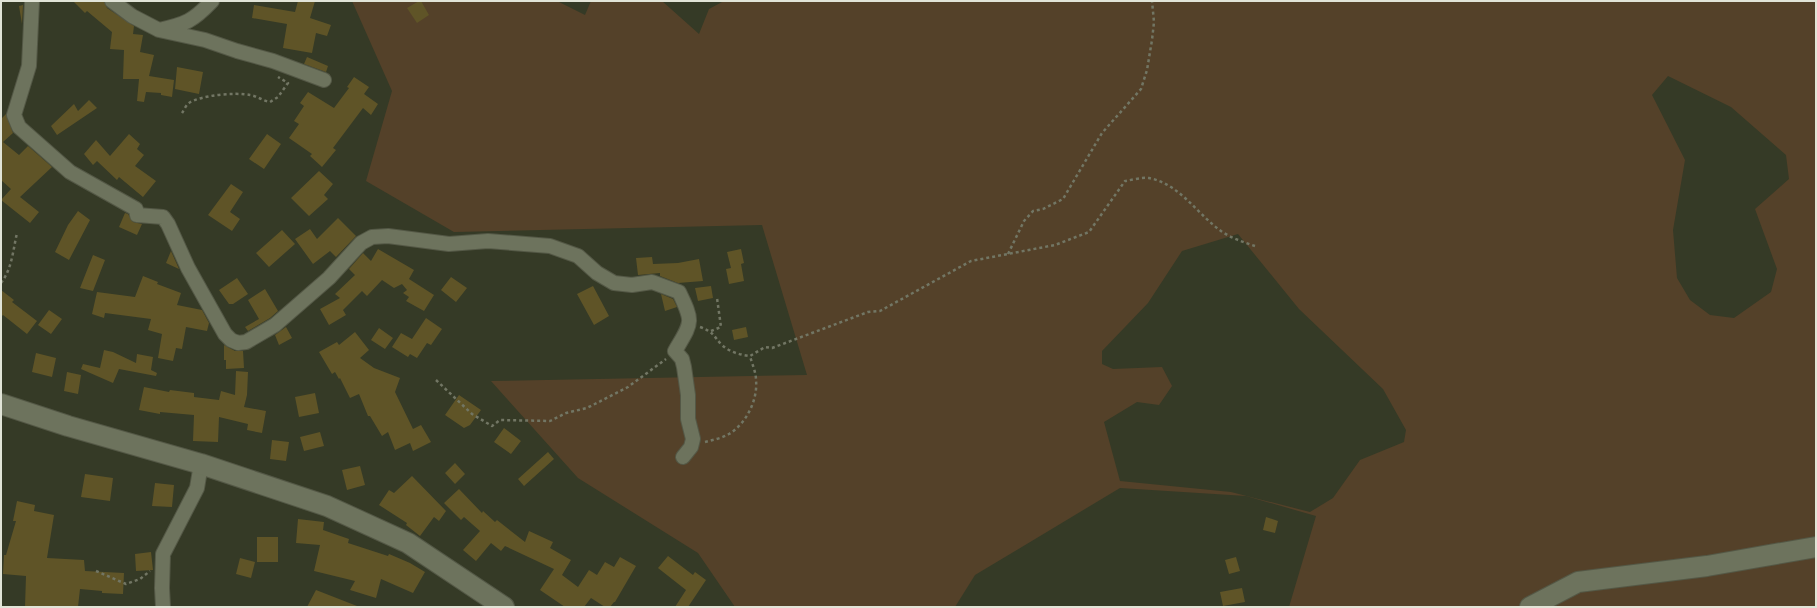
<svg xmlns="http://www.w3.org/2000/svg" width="1817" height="608" font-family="Roboto,sans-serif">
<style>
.green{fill:#544129;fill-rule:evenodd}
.building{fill:#5f5427}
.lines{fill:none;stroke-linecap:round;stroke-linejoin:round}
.street-casing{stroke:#545846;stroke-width:16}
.secondary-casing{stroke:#545846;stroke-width:22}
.path{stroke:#727664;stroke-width:2.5;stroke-dasharray:3 3;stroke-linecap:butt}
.street{stroke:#6d735d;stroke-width:14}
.secondary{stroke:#6d735d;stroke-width:20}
</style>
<rect width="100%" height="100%" fill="#353a26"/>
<path class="green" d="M352,1H557L585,15L591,1H662L699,34L709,9L724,1H1816V607H1289L1316,516L1246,496L1120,488L975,575L955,607H735L698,553L578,478L491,381L807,375L762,225L454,232L366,181L392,91ZM1668,76L1731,107L1786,155L1789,179L1755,209L1777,269L1771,292L1734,318L1710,315L1690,300L1677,278L1673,230L1685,160L1652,95ZM1238,234L1299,309L1383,389L1406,430L1404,442L1360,460L1333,498L1310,512L1231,492L1120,481L1104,422L1137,402L1159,405L1172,386L1162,367L1113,369L1102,364V351L1148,303L1182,251Z"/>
<path class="building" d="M73,1H104L107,8L134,26L133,34L143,35L140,52L154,55L149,76L174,80L172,97L161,95V93L146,92L144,102L137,101L139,79H123L124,50L110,49L112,32L87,11L85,13Z
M298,1H315L310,18L331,25L327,36L316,33L312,53L283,48L287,24L252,18L254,5L295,12Z
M419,1H421L429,15L417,23L407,8Z
M23,5L22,24L19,6Z
M307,57L328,66L326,72L304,64Z
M177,67L203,72L199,94L175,89Z
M354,77L369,87L364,94L378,104L371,115L363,108L333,148L336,150L322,167L310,156L312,154L289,138L299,124L294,121L304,106L300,103L308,92L334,108L349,88L347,87Z
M89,100L97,108L57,135L51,126L74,104L78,111Z
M6,114L13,133L3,142L19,155L28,146L52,167L20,197L39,212L30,223L1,200L11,189L1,180V119Z
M129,134L140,144L137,149L144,155L135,166L156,181L143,197L119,177L117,180L97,161L93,165L84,154L96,140L110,156Z
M267,134L281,144L264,169L249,159Z
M319,171L333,184L324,195L328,199L309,216L291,198Z
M231,184L243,192L230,212L240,219L232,231L208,215Z
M78,211L90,220L69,260L55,252L68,225Z
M125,213L128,214L133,222L142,224L137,235L119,227Z
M338,218L356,236L336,257L330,251L313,264L295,239L310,229L317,239Z
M282,230L295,244L269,267L256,253Z
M378,249L414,270L409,279L434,295L424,311L406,301L409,297L403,293L407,290L402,284L394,288L382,280L367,296L362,291L343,310L346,315L329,325L320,309L340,298L335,294L355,275L349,269L363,253L371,261Z
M741,249L744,263L741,264L744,281L729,284L726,269L731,268L727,252Z
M171,251L179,269L166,263Z
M93,255L105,260L93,291L80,288Z
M652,257L653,264L678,263L699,259L703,281L678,283L660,276V273L638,275L636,258Z
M143,276L158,282L157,284L181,293L177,305L202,310L209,323L207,331L186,327L182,349L176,348L173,361L158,358L162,334L148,330L151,319L105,313L104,318L92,314L97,292L135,297Z
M451,277L467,288L456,302L441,290Z
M237,278L248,294L233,304H229L219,290Z
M593,286L609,316L594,325L577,294Z
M711,286L713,298L698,301L695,288Z
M265,289L278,311L270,318L248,331L245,327L259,319L248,300Z
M1,290L14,300L12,302L37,321L27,334L3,315L1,317Z
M661,294L673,299L677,307L665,311Z
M49,310L62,319L51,334L38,325Z
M426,318L442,329L431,345L427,343L417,358L410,354L408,357L392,347L401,333L412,339Z
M286,327L292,338L279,345L275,335Z
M746,327L748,337L734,340L732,330Z
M379,328L393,338L385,349L371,340Z
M355,332L369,350L360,358L374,368L400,378L395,392L413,429L421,425L431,442L413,451L410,443L395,450L388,432L382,436L370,416H368L359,394L350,398L340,378L339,379L335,372L332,374L319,352L337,342L339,345Z
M224,345L235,351H243L244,368L226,369V360H224Z
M104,350L113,352L136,363L137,354L153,357L151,370L157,373L156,376L119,369L113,383L81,369L83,364L100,368Z
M36,353L56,358L52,377L32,372Z
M236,371L248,372L247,395L244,407L266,411L262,433L247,430L248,424L219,417L218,442L193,441L194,415L160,412V414L139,410L144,387L169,392L170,390L194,393V397L219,400L221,391L235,395Z
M67,372L81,375L78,394L64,391Z
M315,393L319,413L299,417L295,397Z
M459,395L481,410L470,425L464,428L445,415Z
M504,428L521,441L511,454L494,442Z
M320,432L324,446L304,451L300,437Z
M272,440L289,442L286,461L270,459Z
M548,452L554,459L524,486L518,479Z
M455,463L465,474L455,484L445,473Z
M360,466L365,485L347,490L342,470Z
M85,474L113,478L110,501L81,497Z
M412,476L446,511L439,521L434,517L420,536L406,525L407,523L379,505L389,490L394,493Z
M155,483L174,485L172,507L152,506Z
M459,489L482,513L483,511L495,522L497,520L525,542L529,531L553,542L550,548L571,560L562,575L578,587L589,570L597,575L605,562L614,567L620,557L636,566L615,602H614L610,607H605L591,598L584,607H565L540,590L554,569L505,546L501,551L491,543L476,561L463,550L480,531L464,517L461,520L444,503Z
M17,501L35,505L34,511L54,515L47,558L84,560L85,571L124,573L123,594L102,593V591L80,589L78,607H25L26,576L3,574L4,555H6L16,521H13Z
M1266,517L1278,521L1275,533L1263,530Z
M298,519L324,522L323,530L349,539L348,543L388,556L389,554L410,563L425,572L413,593L381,579L376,598L350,590L355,581L314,571L320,545L296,543Z
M257,537H278V562H257Z
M151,552L153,570L136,571L135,554Z
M668,556L693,575L695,572L706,580L688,607H675L686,590L658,568Z
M1236,557L1240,571L1229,574L1225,560Z
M240,558L255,562L251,578L236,574Z
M1242,588L1245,602L1223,606L1220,592Z
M316,590L357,606V607H307Z"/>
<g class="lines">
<g class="street-casing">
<path id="street" d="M32,1L29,66L14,115L19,127L70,172L136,209L137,215L163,217L168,224L188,268L225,334L231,340L238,343L246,342L275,325L329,278L361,243L372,237L388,236L449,244L488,241L550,246L578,256L597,273L614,283L632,285L652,282L679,292C694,323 692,322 675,351L682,359L684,367L688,395V419L693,439L691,447L683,457
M112,1L132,16L159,30C186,24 193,21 212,1
M159,30L205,40L237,51L273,61L324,80
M163,607L162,588L163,554L197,488L201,464"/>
</g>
<g class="secondary-casing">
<path id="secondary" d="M1,404L68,426L201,464L327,506L408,543L504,607
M1530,607L1578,582L1707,566L1816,547"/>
</g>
<path class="path" d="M182,113C184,110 186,105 189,103C201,95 236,92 250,95C257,96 263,101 270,102L278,97L288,83L278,77
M1008,254L1024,221L1033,211L1043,209L1063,199L1102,133L1141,89L1147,70L1152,40L1154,22L1152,1
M1,283C12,269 13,250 17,233
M700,327C714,332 713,336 722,345C729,352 741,355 750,356L765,347L772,348L868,312L880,311L971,261L1055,245L1089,232L1125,181C1132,180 1142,177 1149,178C1180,184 1197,214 1221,231C1231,238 1243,242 1255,246
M711,331L721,327L717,298
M436,380L472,414L492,426L500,420L550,421L566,413L587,408L628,387L666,359
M705,442C713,440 722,438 729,434C746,424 758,400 756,380C756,372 752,364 750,356
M96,571L126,584L140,579L150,571"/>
<use href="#street" class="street"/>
<use href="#secondary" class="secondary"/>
</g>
<rect width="1817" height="608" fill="none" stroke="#e1e4d7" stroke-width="4"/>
</svg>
